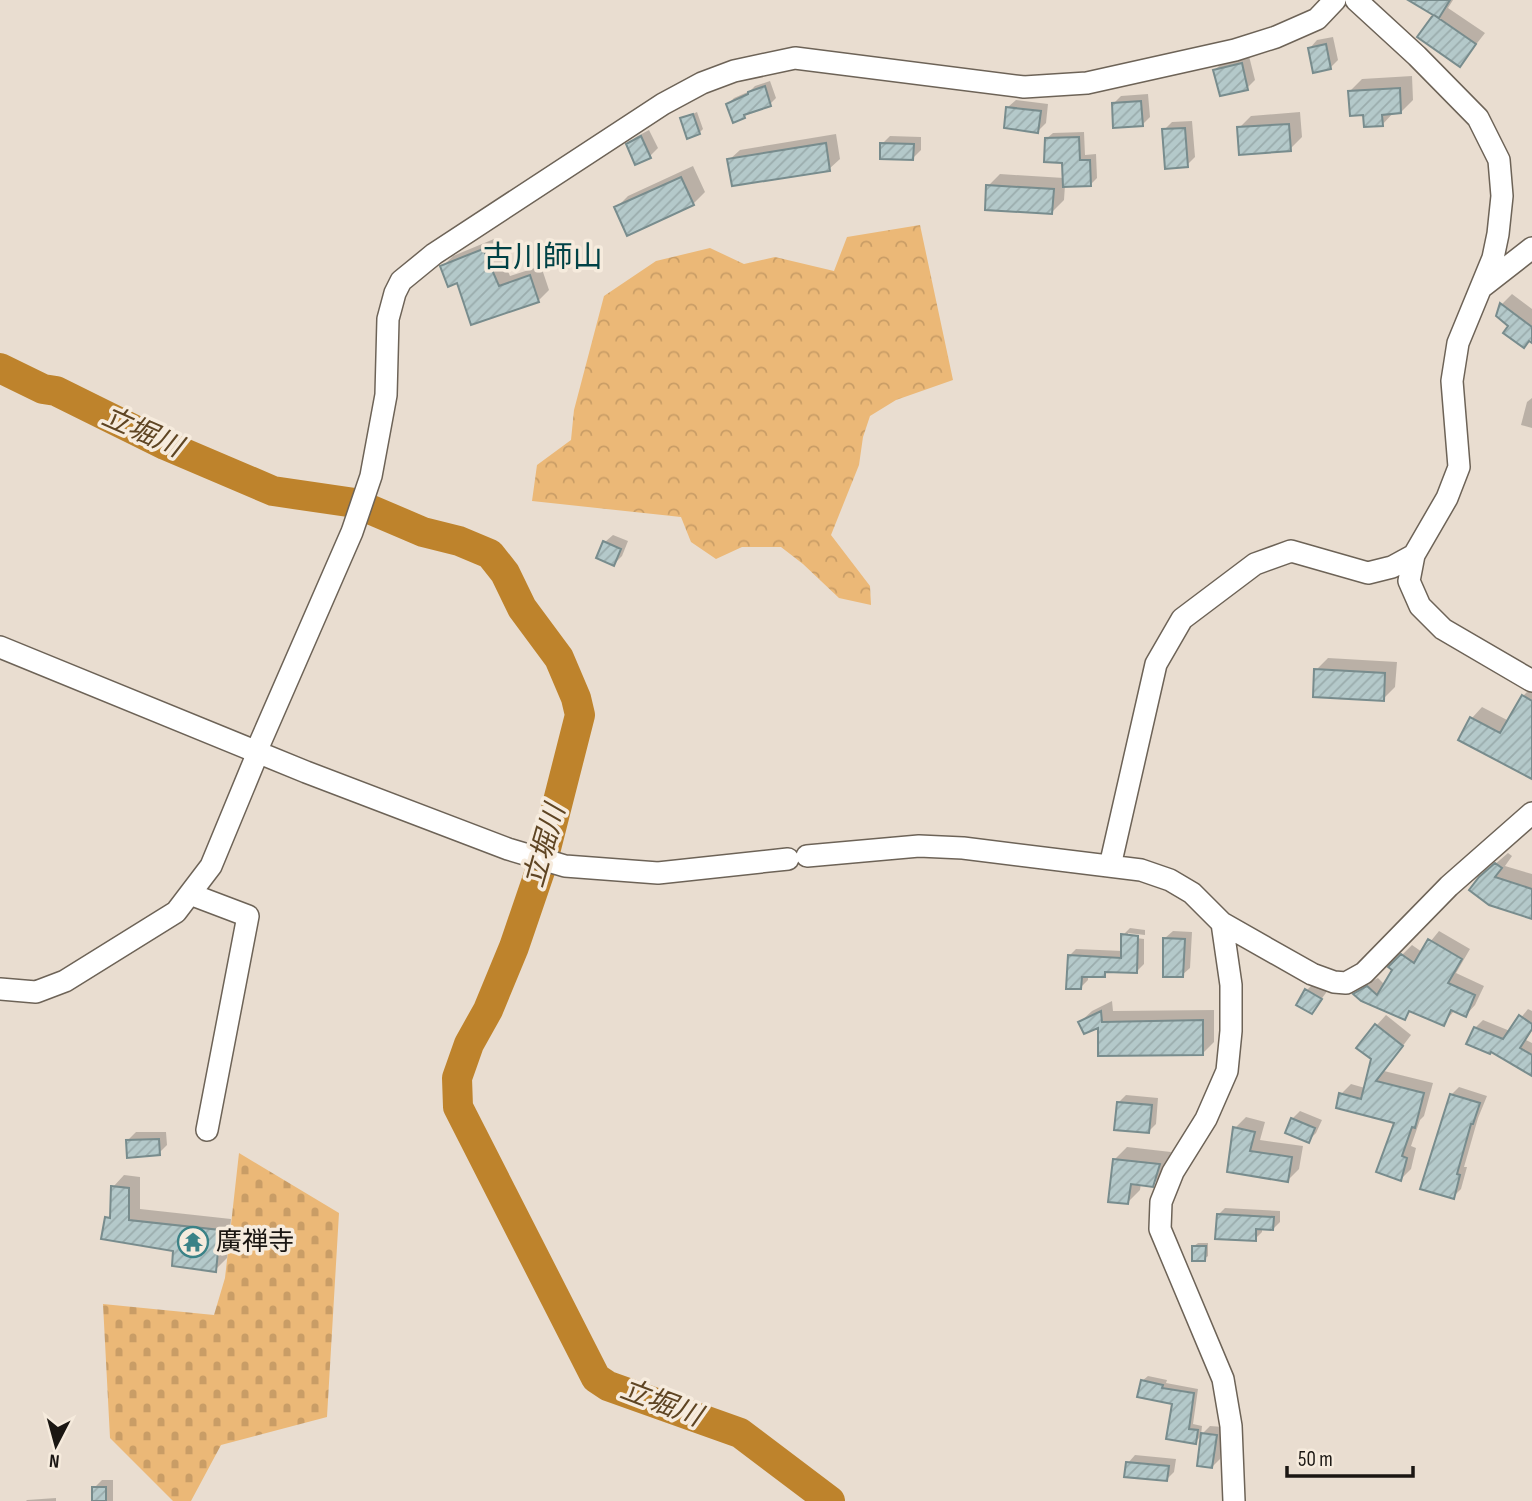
<svg xmlns="http://www.w3.org/2000/svg" width="1532" height="1501" font-family="'Sofia Sans Condensed','Noto Sans JP',sans-serif">
<style>
.forest{fill:url(#forest-crowns)}
.cemetery{fill:url(#cemetery-stones)}
.shadow{fill:#0003}
.lines{fill:none;stroke-linecap:round;stroke-linejoin:round}
.river{stroke:#be832c;stroke-width:30}
.building{fill:url(#building-hatch);stroke:#788c8d;stroke-width:2}
.street-casing{stroke:#6d6357;stroke-width:24}
.street{stroke:#fff;stroke-width:21}
.labels{text-anchor:middle;dominant-baseline:central;stroke-width:7;stroke-linejoin:round;paint-order:stroke}
.poi-label{font-size:26px;fill:#1a1612;stroke:#f6ebdd;text-anchor:start}
.water-label{font-size:28px;font-style:italic;fill:#5f4523;stroke:#f6ebdd}
.quarter-label{font-size:30px;fill:#004246;stroke:#f6ebdd}
</style>
<defs>
<pattern id="forest-crowns" width="20" height="18" patternUnits="userSpaceOnUse" patternTransform="scale(1.75)"><rect width="20" height="18" fill="#ebb877"/><path d="M2 6a3 3 0 1 1 6 0M12 15a3 3 0 1 1 6 0" fill="none" stroke="#c99d66"/></pattern>
<pattern id="cemetery-stones" width="16" height="16" patternUnits="userSpaceOnUse" patternTransform="scale(1.75)"><rect width="16" height="16" fill="#ebb877"/><path d="M2 7V4a2 2 0 0 1 4 0v3zM10 15v-3a2 2 0 0 1 4 0v3z" fill="#c99d66"/></pattern>
<pattern id="building-hatch" width="6" height="6" patternUnits="userSpaceOnUse" patternTransform="scale(1.75)"><rect width="6" height="6" fill="#b4c9ca"/><path d="M-1 1l2-2M0 6l6-6M5 7l2-2" fill="none" stroke="#9aacac"/></pattern>
</defs>
<rect width="100%" height="100%" fill="#e9ddd0"/>
<path class="forest" d="M920,225L953,380L896,400L870,416L863,437L859,465L831,535L870,586L871,605L839,598L803,564L781,547H742L716,559L691,542L681,517L532,501L537,465L571,440L574,410L604,296L656,261L710,248L744,264L775,257L834,271L847,237Z"/>
<path class="cemetery" d="M239,1153L339,1213L327,1417L221,1445L191,1501H173L110,1438L103,1304L214,1315L225,1278Z"/>
<path class="shadow" d="M1411,0H1453L1448,8L1485,33L1460,65L1419,37L1435,14Z
M1333,37L1338,60L1330,68L1310,48L1317,40Z
M1249,56L1255,80L1247,88L1215,70L1223,62Z
M1412,76L1413,100L1401,112H1394L1382,125L1365,113L1350,91L1362,79Z
M770,81L776,98L770,104L750,111L744,117L728,104L734,98L750,91L755,86Z
M1148,94L1150,117L1142,125L1113,104L1121,96Z
M1016,100L1048,104L1046,123L1038,131L1008,107Z
M697,112L703,129L699,133L682,119Z
M1300,112L1302,137L1290,149L1239,128L1251,116Z
M1192,121L1195,157L1187,165L1164,130L1172,122Z
M649,130L658,148L650,156L636,163L628,145L636,137Z
M1084,132L1085,155L1096,154L1097,178L1091,184L1065,185L1064,200L1052,212L988,186L1000,174L1064,178V161L1046,139L1053,133Z
M836,134L840,159L829,169L729,160L740,150Z
M890,136L921,137V150L913,158L882,144Z
M693,166L705,192L693,204L616,208L628,196Z
M494,239L510,276L541,266L549,290L538,301L458,281L442,267L453,256Z
M1512,294L1532,309V341L1511,325L1502,304Z
M1532,398V428L1521,425L1527,402Z
M613,535L628,541L622,556L614,564L605,542Z
M1328,658L1397,662L1395,687L1383,699L1316,670Z
M1532,687V774L1472,718L1482,707L1509,721L1523,696Z
M1508,853L1512,856L1505,866L1532,874V917L1490,904L1493,866Z
M1130,928L1145,930V935L1128,933V937L1144,939V964L1137,971L1109,970L1104,975H1088V980L1081,987L1069,956L1076,949L1123,951V935Z
M1173,931L1192,932L1190,968L1182,975L1165,938Z
M1439,931L1470,949L1456,973L1484,986L1475,1005L1466,1015L1455,1010L1443,1024L1412,1010L1404,1017L1356,994L1365,985L1378,978L1385,985L1394,970L1390,967L1412,945L1422,952Z
M1315,982L1328,990L1312,1012L1307,990Z
M1112,1001L1113,1011L1214,1010V1042L1202,1054L1080,1022L1092,1011Z
M1528,1009L1532,1011V1031L1526,1040L1532,1043V1074L1491,1050L1475,1028L1483,1020L1510,1031Z
M1386,1015L1411,1035L1384,1071L1433,1083L1424,1116L1420,1120L1411,1146L1416,1148L1411,1169L1401,1179L1396,1121L1341,1094L1351,1084L1365,1088L1373,1059L1376,1026Z
M1459,1087L1487,1096L1478,1118L1464,1167H1467L1461,1189L1453,1197L1451,1095Z
M1126,1095L1158,1098L1156,1124L1148,1132L1118,1103Z
M1300,1111L1322,1120L1316,1133L1308,1141L1292,1119Z
M1246,1117L1265,1122L1260,1140L1303,1146L1299,1169L1288,1180L1229,1171L1235,1128Z
M136,1132H166L167,1145L159,1153L128,1140Z
M1127,1147L1171,1152L1165,1172L1152,1185L1141,1183L1140,1190L1128,1202L1114,1160Z
M124,1175L140,1177V1209L231,1219L227,1258L215,1270L107,1218L112,1214L113,1187Z
M1225,1208L1280,1211V1222L1273,1229L1262,1228V1232L1255,1239L1218,1215Z
M1198,1243H1208V1256L1204,1259L1194,1246Z
M1148,1376L1167,1380L1166,1383L1198,1389L1193,1424L1202,1426L1201,1435L1210,1426L1223,1427L1220,1459L1212,1467L1202,1435L1195,1442L1174,1403L1142,1381Z
M1135,1455L1176,1459L1174,1472L1166,1480L1128,1463Z
M102,1480H113V1501H94V1488Z
M56,1498V1501H26L27,1500Z"/>
<g class="lines">
<path class="river" d="M0,368L43,389L56,391L165,445L273,491L355,503L423,532L459,541L490,554L505,573L522,608L559,658L576,698L580,715L541,868L514,947L488,1010L469,1044L457,1078L458,1107L596,1378L608,1386L740,1433L830,1501"/>
</g>
<path class="building" d="M1408,0H1450L1439,18L1434,15L1476,44L1460,67L1417,37L1433,15Z
M1326,44L1331,69L1313,73L1308,48Z
M1242,63L1248,90L1220,96L1213,70Z
M765,86L771,106L744,115L745,118L733,123L726,104L748,94V92Z
M1400,88L1401,113L1382,115L1383,126L1364,127L1363,115L1350,116L1348,91Z
M1141,101L1143,126L1113,128L1112,103Z
M1006,107L1041,111L1038,133L1004,128Z
M693,114L700,134L687,139L680,118Z
M1289,124L1291,151L1239,155L1237,127Z
M1185,128L1188,167L1165,169L1162,129Z
M641,136L651,158L635,165L626,144Z
M1079,137L1080,160H1090L1091,186L1063,187L1062,163L1044,162L1045,138Z
M826,143L830,171L732,186L727,159Z
M880,143L914,144L913,160L880,159Z
M681,177L694,205L627,236L614,207Z
M986,185L1054,189L1052,214L985,210Z
M483,249L499,286L530,275L539,302L471,325L457,283L448,287L440,266Z
M1500,303L1532,327V343L1529,341L1524,348L1503,333L1508,326L1496,316Z
M603,541L621,549L614,566L596,558Z
M1314,669L1385,673L1384,701L1313,697Z
M1522,695L1532,701V779L1458,740L1470,717L1500,733Z
M1495,863L1502,868L1495,877L1532,889V919L1489,905L1469,890L1479,877Z
M1121,934L1138,936L1137,973L1105,972V977H1082L1081,989H1066L1068,955L1121,958Z
M1163,938L1185,939L1183,977H1163Z
M1428,939L1462,959L1448,983L1475,995L1466,1017L1451,1010L1444,1026L1409,1011L1405,1020L1361,1001L1353,994L1367,986L1377,995L1392,970L1388,967L1401,954L1414,963Z
M1305,989L1322,999L1312,1014L1296,1005Z
M1101,1011L1102,1022L1203,1020V1055L1098,1056V1028L1084,1034L1078,1022Z
M1519,1015L1532,1024V1029L1520,1048L1532,1055V1076L1491,1052L1490,1054L1466,1044L1474,1027L1503,1039Z
M1375,1024L1403,1046L1376,1081L1424,1093L1415,1128L1412,1127L1402,1156L1407,1158L1401,1181L1376,1172L1394,1123L1336,1108L1339,1093L1361,1099L1371,1059L1356,1048Z
M1450,1094L1480,1103L1473,1124H1471L1457,1174L1460,1175L1454,1199L1420,1189Z
M1117,1102L1152,1105L1149,1133L1114,1130Z
M1291,1118L1315,1128L1309,1143L1285,1133Z
M1233,1127L1255,1132L1250,1151L1292,1157L1288,1182L1227,1172Z
M159,1139L160,1155L127,1158L126,1140Z
M1113,1159L1160,1164L1153,1187L1131,1184L1128,1204L1108,1202Z
M111,1186L129,1188V1220L220,1230L216,1272L172,1266L173,1251L101,1239L105,1217L110,1218Z
M1217,1214L1274,1217L1273,1230L1256,1229V1241L1215,1239Z
M1192,1246H1206L1205,1261H1192Z
M1141,1380L1163,1385L1162,1388L1194,1393L1189,1429L1198,1430L1196,1444L1166,1439L1172,1404L1137,1397Z
M1201,1433L1217,1435L1212,1468L1197,1466Z
M1126,1462L1169,1466L1167,1481L1124,1477Z
M92,1487H106V1501H92Z"/>
<g class="lines">
<g class="street-casing">
<path id="street" d="M1356,0L1417,56L1478,118L1499,160L1502,196L1498,234L1493,258L1458,343L1452,381L1459,467L1447,498L1414,555L1409,581L1420,606L1443,629L1532,681
M1482,287L1532,248
M0,647L306,772L508,849L565,866L658,873L788,859
M807,856L919,846L963,848L1141,870L1170,880L1192,893L1222,923L1312,974L1334,982L1346,983L1364,973L1449,886L1532,813
M1110,866L1156,664L1182,619L1255,564L1291,551L1368,573L1392,567L1414,555
M190,894L248,916L207,1130
M1222,923L1231,985V1031L1227,1071L1206,1119L1173,1172L1161,1202L1160,1229L1223,1379L1231,1426L1234,1501
M0,989L36,992L65,981L176,912L211,866L254,762L256,752L352,532L371,476L386,395L388,319L395,293L401,281L434,254L663,104L702,83L734,71L795,58L1024,87L1087,83L1235,50L1276,37L1317,19L1335,0"/>
</g>
<use href="#street" class="street"/>
</g>
<defs>
<g id="temple-ring" transform="scale(1.575)"><circle r="9.5" fill="#f6ebdd" stroke="#3a8287" stroke-width="1.5"/><path d="M0-6L5-2H3V0L6.5 2.5H4V6H1.5V3h-3V6H-4V2.5H-6.5L-3 0V-2H-5Z" fill="#3a8287"/></g>
</defs>
<g fill-rule="evenodd">
<use href="#temple-ring" x="193" y="1242"/>
</g>
<g class="labels">
<g class="poi-label">
<text x="216" y="1242">廣禅寺</text>
</g>
<g class="water-label">
<text transform="translate(142 432) rotate(24)">立堀川</text>
<text transform="translate(545 846) rotate(-74)">立堀川</text>
<text transform="translate(661 1403) rotate(21)">立堀川</text>
</g>
<g class="quarter-label">
<text x="543" y="258">古川師山</text>
</g>
</g>
<g transform="translate(56 1445) rotate(186)" stroke="#f6ebdd" stroke-width="5" paint-order="stroke">
<path d="M0-5L12 26L0 18L-12 26Z" fill="#1a1612"/>
<text y="-10" font-size="19" font-weight="bold" text-anchor="middle" fill="#1a1612">N</text>
</g>
<path d="M1287 1466v10h126v-10" fill="none" stroke="#1a1612" stroke-width="3.5"/>
<text x="1298" y="1466" font-size="21" fill="#1a1612" stroke="#f6ebdd" stroke-width="5" paint-order="stroke">50 m</text>
</svg>
